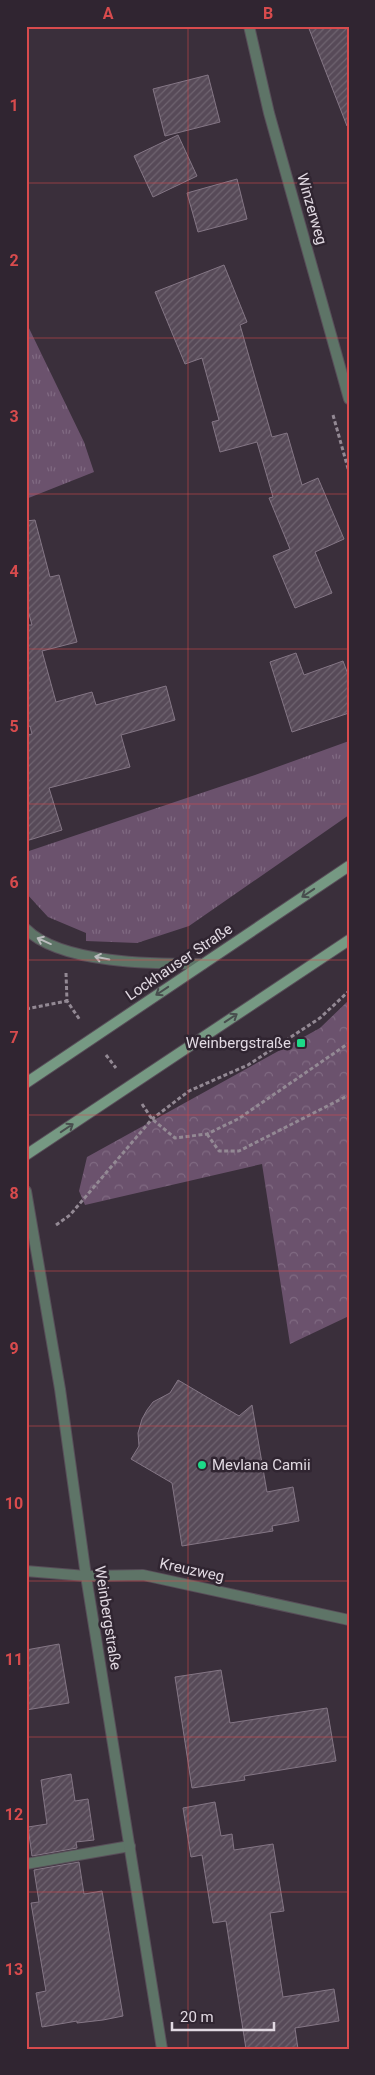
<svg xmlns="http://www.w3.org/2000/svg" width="375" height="2075" font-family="Roboto,sans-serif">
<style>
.grass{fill:url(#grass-tufts)}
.park{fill:url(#park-crowns)}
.building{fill:url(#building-hatch);stroke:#847685}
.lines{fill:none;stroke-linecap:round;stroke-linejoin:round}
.service-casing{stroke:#584e59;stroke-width:12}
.minor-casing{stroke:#584e59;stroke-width:12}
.tertiary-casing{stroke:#584e59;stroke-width:12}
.secondary-casing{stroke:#584e59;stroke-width:12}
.path{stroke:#938994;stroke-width:3;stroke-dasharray:4 2.5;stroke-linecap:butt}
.service{stroke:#5e7467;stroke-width:10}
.minor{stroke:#5e7467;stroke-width:10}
.tertiary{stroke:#5e7467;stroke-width:10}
.secondary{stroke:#769983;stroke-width:10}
.oneway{stroke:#484e4e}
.oneway2{stroke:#babbbd}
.grid{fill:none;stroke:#d84b4d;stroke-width:1;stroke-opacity:0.55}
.poi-dot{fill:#1dd988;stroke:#302531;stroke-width:2}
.labels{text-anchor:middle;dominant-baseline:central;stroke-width:5;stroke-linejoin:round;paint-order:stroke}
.street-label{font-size:15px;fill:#e1d9e2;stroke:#302531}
.poi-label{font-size:15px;fill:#e1d9e2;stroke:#302531;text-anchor:end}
.neatline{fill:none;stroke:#d84b4d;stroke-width:2}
.grid-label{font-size:16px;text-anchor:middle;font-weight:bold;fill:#d84b4d}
</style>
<defs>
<pattern id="grass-tufts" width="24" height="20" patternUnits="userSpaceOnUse" patternTransform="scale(1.25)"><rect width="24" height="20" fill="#6b526d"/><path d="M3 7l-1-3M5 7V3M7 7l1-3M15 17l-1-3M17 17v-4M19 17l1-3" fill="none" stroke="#806a82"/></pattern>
<pattern id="park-crowns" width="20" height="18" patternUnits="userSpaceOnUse" patternTransform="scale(1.25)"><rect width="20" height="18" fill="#6b526d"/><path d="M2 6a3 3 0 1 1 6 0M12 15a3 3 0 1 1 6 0" fill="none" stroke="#806a82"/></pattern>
<pattern id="building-hatch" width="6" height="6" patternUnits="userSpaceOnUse" patternTransform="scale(1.25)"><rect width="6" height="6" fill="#574a58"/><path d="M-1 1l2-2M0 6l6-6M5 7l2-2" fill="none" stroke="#6f6470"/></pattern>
</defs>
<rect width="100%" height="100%" fill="#3a2f3b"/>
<path class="grass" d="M26,322L84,442L94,472L26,499Z
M349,741V815L189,926L137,943L86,941V933L48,917L26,893V852L255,775Z"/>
<path class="park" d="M349,1000V1316L290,1344L262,1164L85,1205L79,1191L87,1157L320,1028Z"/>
<path class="building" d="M308,26H349V125L347,126Z
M208,75L220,122L165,136L153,89Z
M178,135L197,176L153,197L134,156Z
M237,179L247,219L198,232L187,193Z
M224,265L247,322L240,325L272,437L287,433L302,485L318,478L344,539L315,552L332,593L295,608L273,556L290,549L269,498L273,497L257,442L220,452L212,422L219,420L202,358L185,364L155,292Z
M35,520L50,577L59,575L77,642L42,651L56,702L92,692L96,705L166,686L175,720L121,735L130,767L49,788L62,830L26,841V735L32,734L30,726L26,727V625H32L26,603V521Z
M296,653L304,675L343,661L349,677V713L292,732L270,662Z
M178,1380L239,1416L252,1405L267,1492L293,1487L299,1521L272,1526L273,1531L182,1546L172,1483L131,1459L139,1446L138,1433L142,1419L147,1410L153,1402L170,1393Z
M59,1644L69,1703L26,1710V1650Z
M221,1670L230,1723L327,1708L336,1761L244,1776L245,1780L192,1788L175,1677Z
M71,1774L75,1801L88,1799L94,1840L76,1842L77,1848L32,1856L28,1827L47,1824L41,1780Z
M215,1802L221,1836L232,1834L234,1850L273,1844L284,1911L270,1913L283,1997L334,1989L339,2021L295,2028L298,2049H246L226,1921L213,1923L202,1855L191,1857L183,1808Z
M79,1862L84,1894L102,1891L123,2016L103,2020L77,2023V2021L42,2027L36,1993L46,1991L31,1903L39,1902L34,1870Z"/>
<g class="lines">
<g class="service-casing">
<path id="service" d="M26,1864L130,1846"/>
</g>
<g class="minor-casing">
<path id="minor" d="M249,26L269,113L349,399
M26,1191L60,1389L86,1576L162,2049
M26,1571L86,1576L143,1575L349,1620"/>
</g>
<g class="tertiary-casing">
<path id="tertiary" d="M26,929C61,964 155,964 203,964"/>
</g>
<g class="secondary-casing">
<path id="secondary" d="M26,1083L349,866
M26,1155L349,940"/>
</g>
<path class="path" d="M333,415L349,472
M66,973L67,1001L80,1020
M26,1009L67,1001
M106,1055L116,1068
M142,1104L152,1119L175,1138L207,1134L238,1119L349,1043
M207,1134L219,1151H239L349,1095
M56,1225L70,1215L152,1119L189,1091L248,1065L320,1018L349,991"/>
<use href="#service" class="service"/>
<use href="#minor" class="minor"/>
<use href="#tertiary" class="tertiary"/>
<use href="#secondary" class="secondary"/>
</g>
<defs><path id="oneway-shaft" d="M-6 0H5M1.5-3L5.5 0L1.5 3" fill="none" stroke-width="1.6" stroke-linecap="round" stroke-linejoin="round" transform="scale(1.25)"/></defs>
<g class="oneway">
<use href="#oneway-shaft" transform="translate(308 893) rotate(146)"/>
<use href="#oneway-shaft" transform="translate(162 991) rotate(146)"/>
<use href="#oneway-shaft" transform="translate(231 1018) rotate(-34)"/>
<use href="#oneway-shaft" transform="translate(67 1128) rotate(-34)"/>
</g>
<g class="oneway2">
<use href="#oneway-shaft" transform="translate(44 941) rotate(-156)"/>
<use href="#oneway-shaft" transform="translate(102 958) rotate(-168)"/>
</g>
<path class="grid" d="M188,26V2049M26,183H349M26,338H349M26,494H349M26,649H349M26,804H349M26,960H349M26,1115H349M26,1271H349M26,1426H349M26,1581H349M26,1737H349M26,1892H349"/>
<g class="poi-dot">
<rect x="296" y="1038" width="10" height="10" rx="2.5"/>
<circle cx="202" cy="1465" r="5"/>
</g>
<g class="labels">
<g class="street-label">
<text transform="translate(312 209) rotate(74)">Winzerweg</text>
<text transform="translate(179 962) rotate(-34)">Lockhauser Straße</text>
<text transform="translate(192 1570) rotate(12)">Kreuzweg</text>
<text transform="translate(108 1618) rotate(81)">Weinbergstraße</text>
</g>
<g class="poi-label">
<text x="291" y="1043">Weinbergstraße</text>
<text x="212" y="1465" text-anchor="start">Mevlana Camii</text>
</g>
</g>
<rect width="375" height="2075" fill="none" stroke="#302531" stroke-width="55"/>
<path d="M172 2022v8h102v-8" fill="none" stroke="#e1d9e2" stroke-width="2.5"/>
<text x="180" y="2022" font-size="15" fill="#e1d9e2" stroke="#302531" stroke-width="4" paint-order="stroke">20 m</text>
<rect x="28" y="28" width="320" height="2020" class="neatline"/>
<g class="grid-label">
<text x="108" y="19">A</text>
<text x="268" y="19">B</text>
<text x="14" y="111">1</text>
<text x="14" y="266">2</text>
<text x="14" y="422">3</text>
<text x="14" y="577">4</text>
<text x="14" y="732">5</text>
<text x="14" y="888">6</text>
<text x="14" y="1043">7</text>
<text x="14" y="1199">8</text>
<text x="14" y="1354">9</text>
<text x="14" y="1509">10</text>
<text x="14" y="1665">11</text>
<text x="14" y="1820">12</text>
<text x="14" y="1975">13</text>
</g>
</svg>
